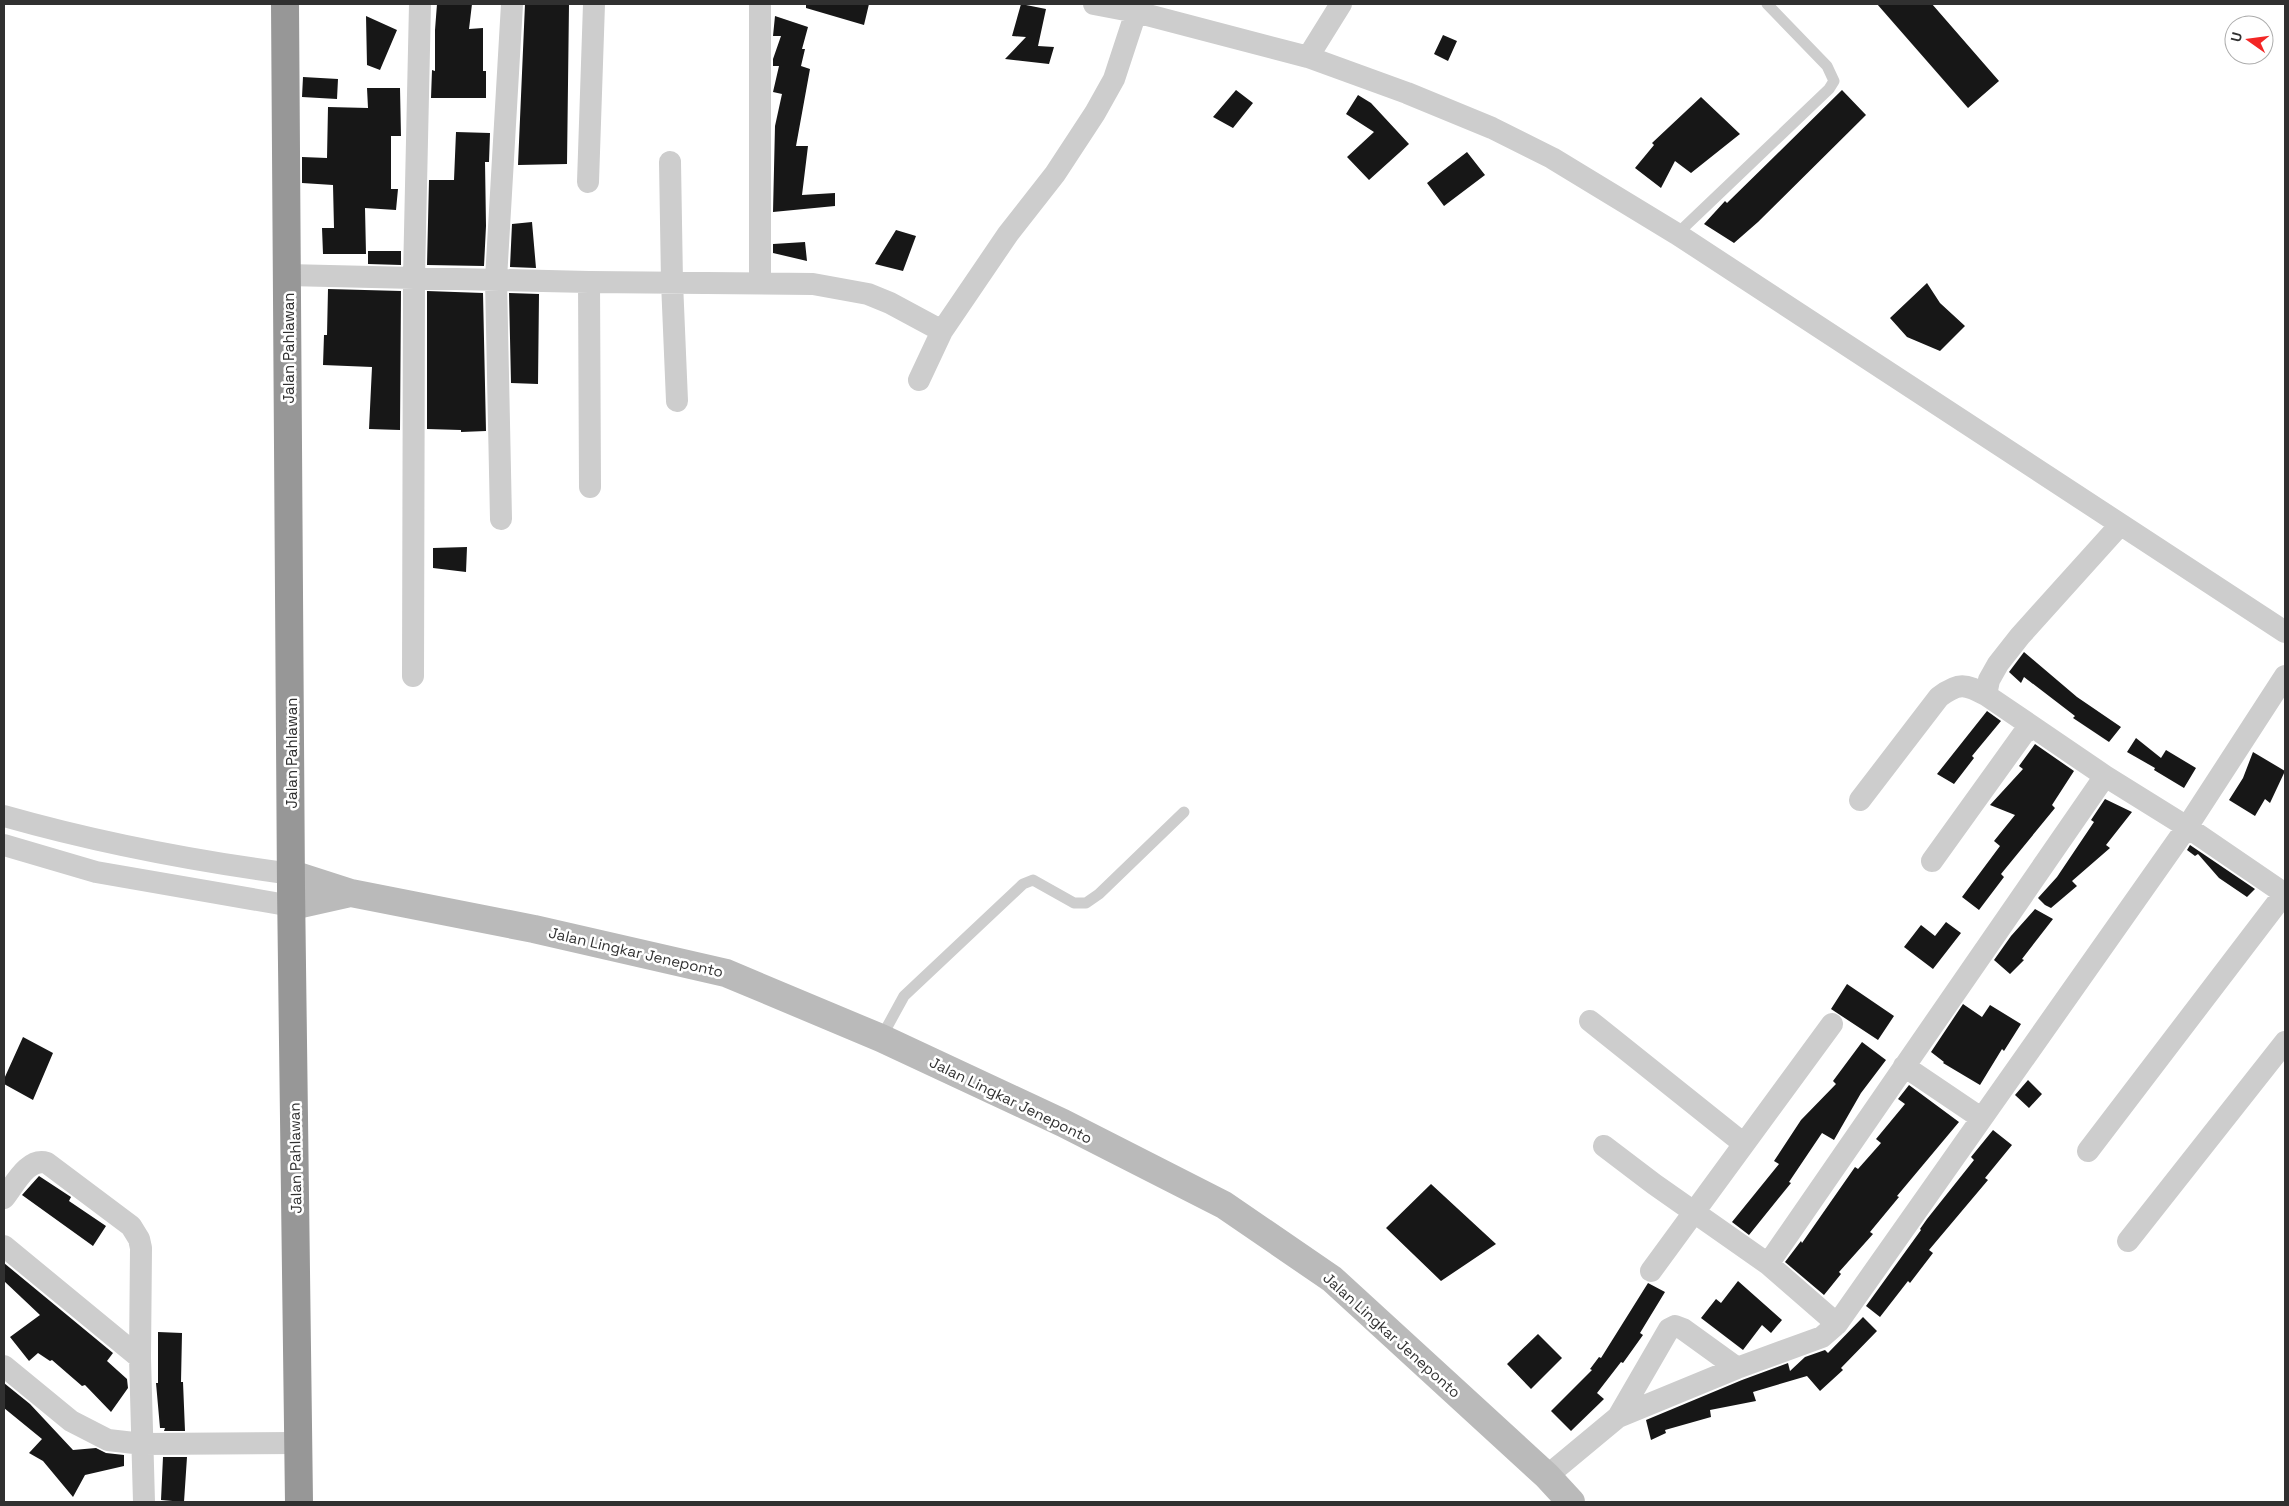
<svg xmlns="http://www.w3.org/2000/svg" width="2289" height="1506" font-family="'Space Grotesk',sans-serif">
<style>
.building{fill:#171717}
.lines{fill:none;stroke-linecap:round;stroke-linejoin:round}
.lane{stroke:#cdcdcd;stroke-width:11}
.street{stroke:#cdcdcd;stroke-width:22}
.secondary{stroke:#bababa;stroke-width:28}
.highway{stroke:#979797;stroke-width:28}
.labels{text-anchor:middle;dominant-baseline:central;stroke-width:5;stroke-linejoin:round;paint-order:stroke}
.street-label{font-size:15px;fill:#303030;stroke:#fff}
</style>
<rect width="100%" height="100%" fill="#fff"/>
<path class="building" d="M437,4H472L469,29L483,28V71H486V98H431L432,70L435,71V30Z
M525,4H569L567,164L518,165Z
M806,4H869L864,25L806,8Z
M1021,4L1046,9L1038,46L1054,47L1049,64L1005,59L1026,37L1012,36Z
M1877,4H1932L1999,81L1968,108Z
M366,16L397,30L380,70L367,65Z
M775,16L808,27L802,49H805L801,66L810,69L796,146H808L802,195L835,193V206L773,212L775,126L782,94L773,92L779,66H773V59L781,36H773Z
M1443,35L1457,41L1448,61L1434,54Z
M303,77L338,79L337,99L302,97Z
M367,88H400L401,136H391V189H398L396,210L365,208L366,254H323L322,228H334L333,185L302,183V157L327,158L328,107L368,108Z
M1236,90L1253,103L1233,128L1213,117Z
M1842,90L1866,115L1758,222L1734,243L1704,224L1725,201L1727,203Z
M1358,95L1371,103L1409,144L1369,180L1347,157L1374,132L1346,114Z
M1701,97L1740,134L1691,173L1675,161L1661,188L1635,168L1654,145L1652,143Z
M456,132L490,133L489,162H485L486,226L484,266L427,265L429,180H454Z
M1467,152L1485,175L1444,206L1427,183Z
M532,222L536,268L510,267L512,224Z
M896,230L916,236L903,271L875,264Z
M805,242L807,261L773,253V244Z
M368,251H401V265L368,264Z
M1927,283L1940,303L1965,326L1940,351L1907,337L1890,318Z
M328,289L401,291L400,430L369,429L372,367L323,365L324,335H327Z
M427,291L483,293L486,431L461,432V430L427,429Z
M509,293L539,294L538,384L511,383Z
M467,547L466,572L433,568V548Z
M2024,652L2077,697L2121,727L2109,742L2073,718L2075,716L2024,677L2021,683L2009,672Z
M1987,711L2001,721L1972,756L1974,758L1954,784L1937,774Z
M2136,738L2161,758L2166,750L2196,768L2184,788L2154,770L2155,768L2127,752Z
M2035,744L2074,771L2052,805L2055,808L2001,874L2004,877L1979,910L1962,897L2000,846L1994,841L2015,815L1990,805L2023,769L2019,766Z
M2253,752L2285,771L2270,803L2265,799L2255,816L2229,800L2243,778Z
M2105,799L2132,812L2106,845L2110,848L2072,881L2077,886L2051,908L2045,905L2038,898L2057,877L2094,822L2091,820Z
M2190,845L2255,889L2247,897L2219,878L2198,854L2195,856L2187,850Z
M2035,909L2053,919L2022,959L2024,960L2010,974L1994,960L2011,936Z
M1946,922L1961,933L1933,969L1904,947L1921,925L1935,936Z
M1847,984L1894,1016L1878,1040L1831,1009Z
M1963,1004L1982,1017L1990,1005L2021,1024L2004,1051L2002,1049L1980,1085L1943,1063L1944,1062L1931,1052Z
M23,1037L53,1053L33,1100L4,1084V1079Z
M1862,1042L1886,1060L1861,1093L1834,1140L1822,1133L1789,1182L1791,1183L1749,1235L1732,1222L1779,1164L1774,1161L1801,1120L1836,1084L1833,1081Z
M2028,1080L2042,1094L2029,1108L2015,1095Z
M1909,1085L1959,1122L1897,1196L1899,1197L1870,1232L1873,1234L1839,1272L1841,1274L1824,1295L1785,1262L1801,1241L1802,1243L1855,1167L1858,1169L1881,1143L1876,1139L1905,1104L1898,1099Z
M1993,1130L2012,1145L1985,1178L1988,1180L1929,1250L1933,1253L1910,1283L1908,1281L1880,1317L1866,1306L1921,1230L1920,1229L1927,1219L1974,1160L1971,1157Z
M39,1176L71,1197L69,1201L106,1226L93,1246L22,1195Z
M1431,1184L1496,1244L1441,1281L1386,1228Z
M4,1263L113,1353L107,1361L127,1379L128,1388L111,1412L85,1385L82,1386L52,1360L50,1361L38,1353L29,1361L10,1337L40,1315L4,1281Z
M1738,1281L1782,1320L1771,1333L1762,1325L1743,1350L1701,1318L1716,1299L1721,1303Z
M1648,1283L1665,1292L1640,1333L1643,1335L1623,1363L1621,1362L1597,1393L1604,1399L1571,1431L1551,1411L1592,1370L1590,1369L1599,1357L1601,1358Z
M1863,1317L1877,1331L1841,1368L1843,1370L1820,1391L1807,1376L1753,1392L1756,1401L1710,1410L1711,1417L1665,1430L1666,1433L1651,1440L1646,1420L1742,1380L1788,1363L1790,1371L1805,1357L1825,1350L1828,1353Z
M158,1332L182,1333L181,1382H183L185,1431H164L165,1428H160L156,1383H158Z
M1538,1334L1562,1358L1531,1389L1507,1364Z
M4,1383L30,1404L73,1450L96,1448L106,1453L124,1455V1466L85,1475L73,1497L43,1461L29,1453L42,1439L4,1408Z
M163,1457H187L184,1502L161,1500Z"/>
<g class="lines">
<path class="lane" d="M1677,234L1829,89L1834,81L1827,66L1767,4
M881,1038L904,996L1023,884L1033,880L1074,903H1086L1099,894L1184,812"/>
<path class="street" d="M760,4V282
M1094,4L1136,12L1308,57L1407,93L1492,128L1552,158L1677,234L2285,632
M1308,57L1341,4
M670,162L672,282L677,401
M588,182L594,4
M287,275L589,282L813,284L868,294L890,303L942,331
M589,282L590,487
M919,380L942,331L1008,234L1055,174L1095,113L1114,79L1136,12
M501,519L496,279L512,4
M413,676L414,277L420,4
M1986,695L1989,680L1998,664L2020,636L2120,525
M1860,800L1939,697C1959,682 1965,684 1986,695L2105,776L2187,827L2285,894
M4,816C99,843 194,861 292,874
M4,845L96,872L292,906
M1932,861L2029,726
M1590,1021L1744,1144
M1904,1066L1981,1118
M1604,1146L1654,1184L1768,1264L1837,1324
M2088,1151L2284,894
M4,1198C15,1184 28,1157 47,1163L131,1226L139,1239L141,1248L140,1358L144,1502
M2128,1241L2285,1042
M4,1246L140,1358
M1768,1264L2105,776
M1651,1271L1832,1024
M4,1366L71,1421L108,1440L143,1444L298,1443
M1618,1417L1669,1329L1675,1326L1683,1329L1737,1368
M1547,1476L1618,1417L1737,1368L1822,1337L1837,1324L2187,827L2285,676"/>
<path class="secondary" d="M292,874L351,893L534,929L726,973L881,1038L1063,1123L1224,1205L1332,1279L1547,1476L1571,1502
M292,906L350,893"/>
<path class="highway" d="M285,4L291,888L299,1502"/>
</g>
<g class="labels">
<g class="street-label">
<text transform="translate(288 348) rotate(-90)">Jalan Pahlawan</text>
<text transform="translate(291 753) rotate(-90)">Jalan Pahlawan</text>
<text transform="translate(636 952) rotate(13)">Jalan Lingkar Jeneponto</text>
<text transform="translate(1011 1100) rotate(26)">Jalan Lingkar Jeneponto</text>
<text transform="translate(295 1158) rotate(-91)">Jalan Pahlawan</text>
<text transform="translate(1392 1335) rotate(42)">Jalan Lingkar Jeneponto</text>
</g>
</g>
<rect width="2289" height="1506" fill="none" stroke="#303030" stroke-width="10"/>
<g transform="translate(2249 40) rotate(284)"><circle r="24" fill="#ffffff" stroke="#acacac"/>
<path d="M0-4L9 19L0 12L-9 19Z" fill="#f32625"/>
<text y="-8" font-size="14" font-weight="bold" text-anchor="middle" fill="#303030">U</text>
</g>
</svg>
